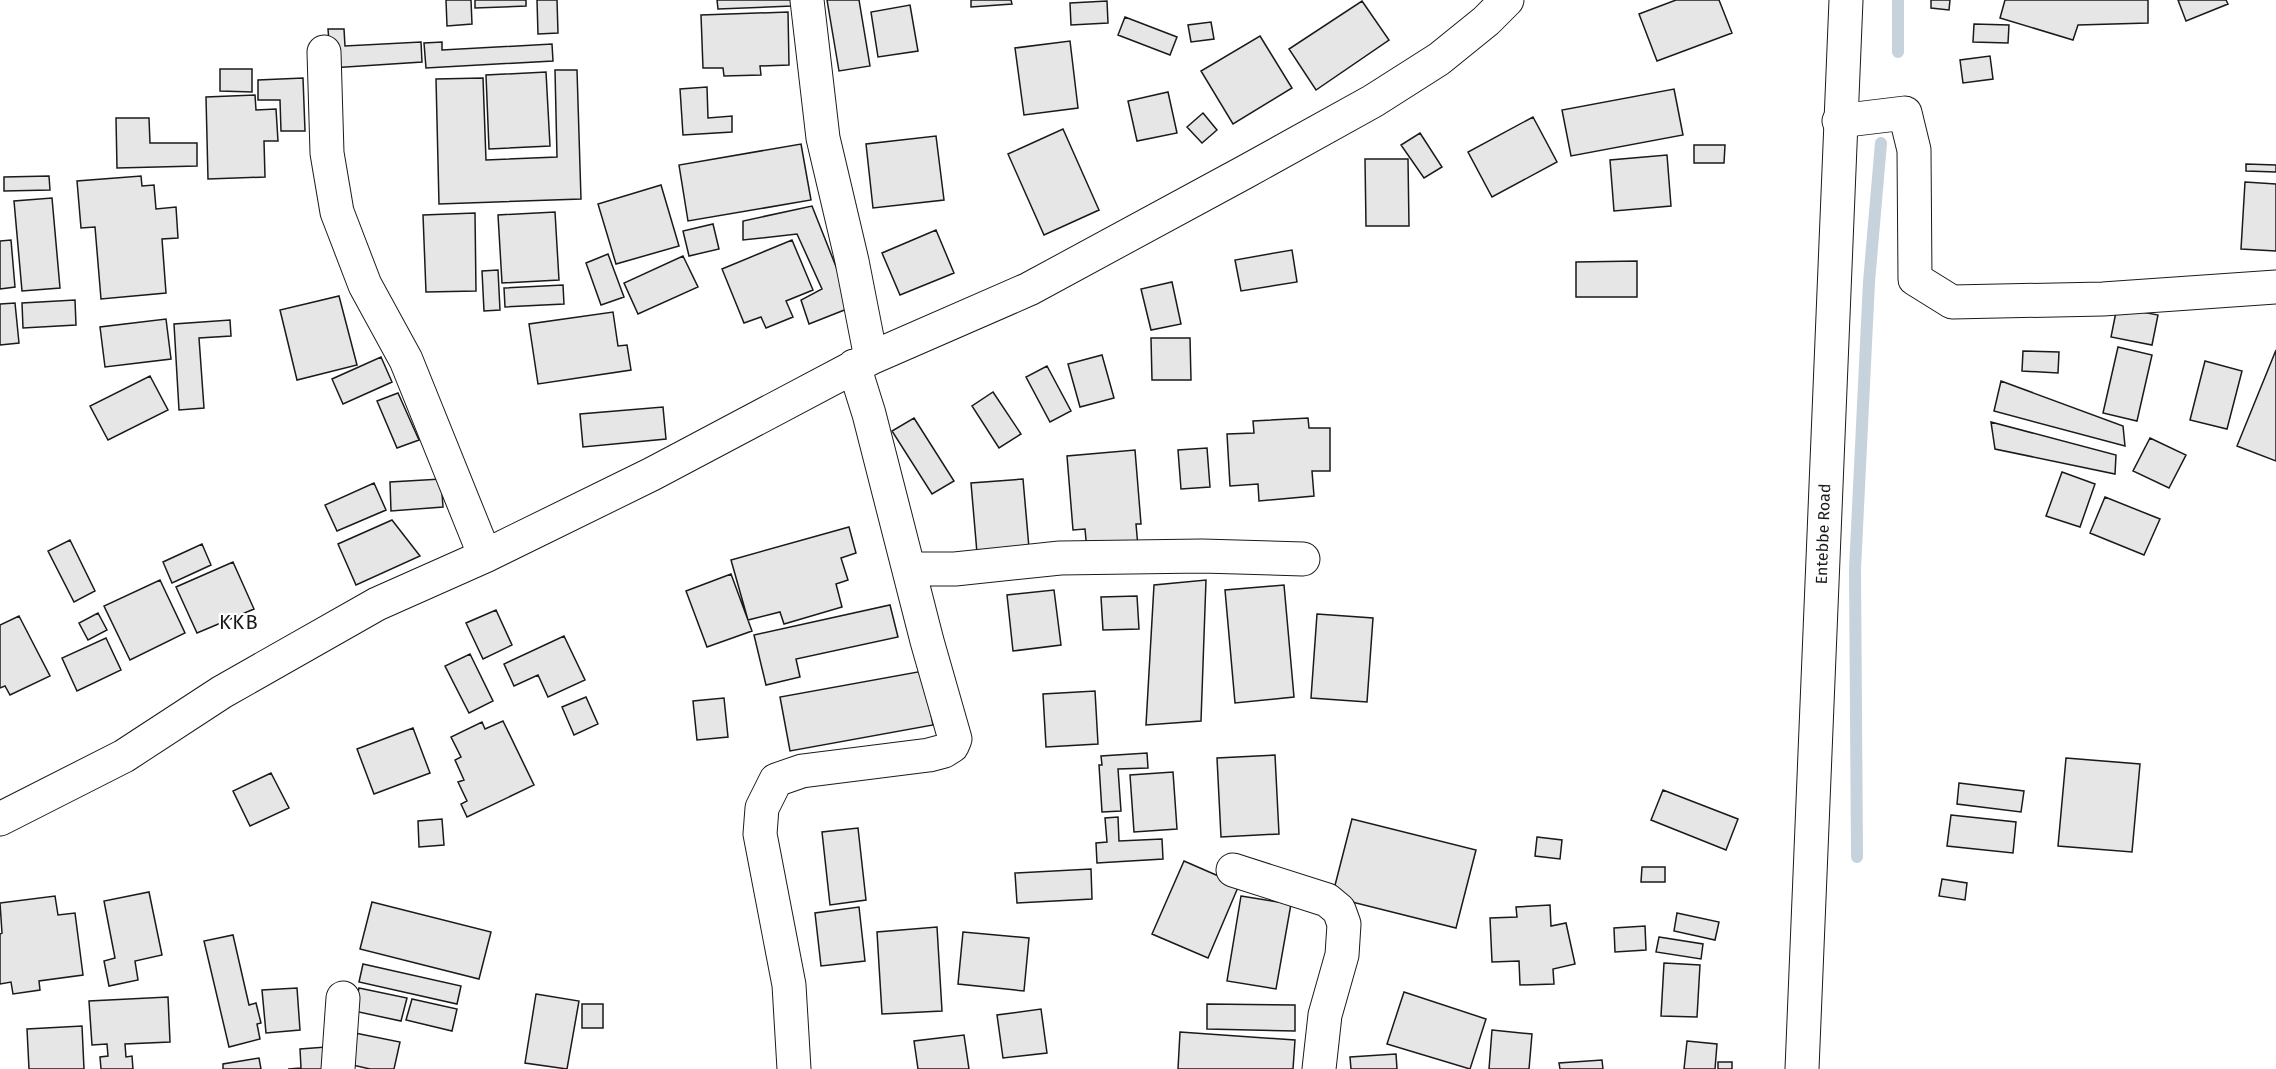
<svg xmlns="http://www.w3.org/2000/svg" width="2276" height="1069" font-family="'Fira Sans',sans-serif">
<style>
.lines{fill:none;stroke-linecap:round;stroke-linejoin:round}
.stream{stroke:#c6d2dc;stroke-width:12}
.building{fill:#e6e6e6;stroke:#1a1a1a;stroke-width:1.5}
.street-casing{stroke:#1a1a1a;stroke-width:35}
.primary-casing{stroke:#1a1a1a;stroke-width:35}
.street{stroke:#fff;stroke-width:33}
.primary{stroke:#fff;stroke-width:33}
.labels{text-anchor:middle;dominant-baseline:central;stroke-width:4.5;stroke-linejoin:round;paint-order:stroke}
.street-label{font-size:16px;fill:#1a1a1a;stroke:#fff}
.quarter-label{font-size:20px;letter-spacing:1.5px;fill:#1a1a1a;stroke:#fff}
</style>
<rect width="100%" height="100%" fill="#fff"/>
<g class="lines">
<path class="stream" d="M1898,0V52
M1857,857L1855,569L1869,282L1881,143"/>
</g>
<path class="building" d="M446,0H471L472,24L447,26Z
M475,0H526V6L475,8Z
M537,0H557L558,33L538,34Z
M717,0H792V6L718,9Z
M827,0H859L870,66L839,71Z
M971,0H1011L1012,4L971,7Z
M1676,0H1719L1732,33L1657,61L1639,14Z
M1931,0H1950L1949,10L1931,8Z
M2005,0H2148V23L2078,25L2073,40L2000,18Z
M2178,0H2226L2228,4L2186,21Z
M1107,1L1108,23L1071,25L1070,3Z
M1362,1L1389,40L1316,90L1289,49Z
M910,5L918,51L878,57L871,12Z
M788,12L789,65L760,66L761,75L724,76L723,68H703L701,15Z
M1125,17L1177,37L1170,55L1118,35Z
M1211,22L1214,39L1191,42L1188,25Z
M1974,24L2009,25L2008,43L1973,42Z
M328,29H344L345,46L421,42L422,62L331,68Z
M1260,36L1292,88L1233,124L1201,71Z
M1070,41L1078,108L1024,115L1015,48Z
M442,42V50L552,44L553,61L426,68L424,43Z
M1990,56L1993,79L1963,83L1960,60Z
M220,69H252V92L220,91Z
M555,70H577L581,199L439,204L436,79L483,78L486,160L557,157Z
M546,72L550,146L489,149L486,75Z
M303,78L305,131H281L280,100H258V80Z
M707,87L708,118L732,116V132L683,135L680,89Z
M1674,89L1683,135L1571,156L1562,110Z
M1168,92L1177,133L1137,141L1128,101Z
M255,95L256,110L276,109L278,141H264L265,177L208,179L206,97Z
M1203,113L1217,130L1202,143L1187,127Z
M1533,117L1557,162L1492,197L1468,152Z
M116,118H149L150,143H197V166L117,168Z
M1063,129L1099,210L1044,235L1008,154Z
M1420,133L1442,167L1424,178L1401,145Z
M936,136L944,200L873,208L866,144Z
M801,144L811,200L688,221L679,165Z
M1694,145H1725L1724,163H1694Z
M1667,155L1671,206L1614,211L1610,160Z
M1365,159H1408L1409,226H1366Z
M2246,164L2276,165V172L2246,171Z
M49,176L50,190L4,191V177Z
M141,176L142,186L154,185L156,209L176,207L178,238L162,239L166,293L101,299L95,227L81,228L77,181Z
M2245,182L2276,184V251L2241,249Z
M661,185L679,246L616,264L598,204Z
M52,198L60,288L22,291L14,201Z
M812,206L852,307L809,324L801,300L822,289L797,234L743,240V221Z
M555,212L559,280L502,283L498,215Z
M475,213L476,291L426,292L423,215Z
M713,224L719,249L689,256L683,231Z
M936,230L954,273L900,295L882,253Z
M11,240L15,287L0,289V241Z
M792,240L813,290L786,301L793,317L766,328L761,317L744,323L722,269Z
M1292,250L1297,282L1241,291L1235,260Z
M608,254L624,297L601,305L586,263Z
M683,256L698,287L638,314L624,283Z
M1637,261V297H1576V262Z
M498,270L500,310L484,311L482,271Z
M1172,282L1181,324L1151,330L1141,289Z
M563,285L564,304L505,307L504,288Z
M339,296L357,365L297,380L280,310Z
M75,300L76,325L23,328L22,303Z
M15,303L19,343L0,345V304Z
M2117,307L2158,315L2152,345L2111,337Z
M613,312L618,346L627,345L631,370L538,384L529,324Z
M166,319L171,359L105,367L100,327Z
M230,320L231,336L199,338L204,408L179,410L174,324Z
M1151,338H1190L1191,380H1152Z
M2118,347L2152,355L2137,421L2103,413Z
M2276,350V461L2237,446Z
M2023,351L2059,352L2058,373L2022,371Z
M1102,355L1114,398L1080,407L1068,364Z
M381,357L392,382L343,404L332,379Z
M2205,361L2242,371L2227,429L2190,420Z
M1047,366L1071,411L1050,422L1026,377Z
M150,376L168,410L108,440L90,406Z
M2001,381L2123,426L2125,446L1994,411Z
M993,392L1021,434L999,448L972,406Z
M398,393L419,440L397,448L377,401Z
M663,407L666,439L583,447L580,414Z
M914,418L954,481L932,494L892,431Z
M1308,418L1309,428H1330V471H1312L1314,496L1259,501L1258,484L1230,486L1227,434L1254,433L1253,421Z
M1991,422L2116,455L2115,474L1995,449Z
M2150,438L2186,455L2169,488L2133,471Z
M1207,448L1210,487L1181,489L1178,450Z
M1135,450L1141,524H1136L1138,547L1087,551L1085,529L1073,530L1067,456Z
M2062,472L2095,484L2080,527L2046,516Z
M441,479L443,507L391,511L390,482Z
M1023,479L1029,548L977,553L971,483Z
M374,483L386,510L337,531L325,505Z
M2105,497L2160,519L2144,555L2090,533Z
M392,520L420,556L356,585L338,544Z
M849,527L856,553L841,558L848,580L836,584L842,607L784,624L780,612L748,620L731,560Z
M70,540L95,591L74,602L48,551Z
M202,544L211,565L172,583L163,562Z
M233,562L254,609L197,633L176,587Z
M731,574L752,631L707,647L686,591Z
M160,580L185,633L130,660L104,606Z
M1206,580L1201,721L1146,725L1154,585Z
M1284,585L1294,697L1235,703L1225,590Z
M1054,590L1061,645L1013,651L1007,595Z
M1137,596L1139,629L1103,630L1101,597Z
M890,605L898,637L796,659L800,677L766,685L754,635Z
M496,610L512,645L483,659L466,623Z
M98,613L107,630L88,640L79,623Z
M1317,614L1373,618L1367,702L1311,698Z
M19,616L50,676L10,695L5,686L0,688V625Z
M564,636L585,680L548,697L538,675L514,686L504,664Z
M106,638L121,670L77,691L62,658Z
M470,654L493,701L469,713L445,666Z
M923,671L933,725L790,751L780,697Z
M1095,691L1098,744L1046,747L1043,694Z
M586,697L598,724L574,735L562,707Z
M724,698L728,737L697,740L693,701Z
M503,721L534,785L467,817L461,804L467,801L458,782L464,780L455,760L461,757L451,737L482,722L485,729Z
M413,728L430,773L374,794L357,749Z
M1147,753L1148,768L1118,769L1121,811L1102,812L1099,765H1102L1101,756Z
M1275,755L1279,834L1221,837L1217,758Z
M2066,758L2140,764L2132,852L2058,846Z
M1173,772L1177,829L1134,832L1130,775Z
M271,773L289,808L250,826L233,791Z
M1959,783L2024,791L2021,812L1957,804Z
M1663,790L1738,819L1726,850L1651,820Z
M1951,815L2016,822L2013,853L1947,846Z
M1118,817L1119,841L1162,839L1163,859L1097,863L1096,843L1107,842L1105,818Z
M442,819L444,845L419,847L418,821Z
M1352,819L1476,850L1456,928L1332,897Z
M858,828L866,900L830,905L822,832Z
M1537,837L1562,840L1560,859L1535,856Z
M1184,861L1239,885L1208,958L1152,934Z
M1642,867H1665V882H1641Z
M1091,869L1092,899L1017,903L1015,873Z
M1942,879L1967,883L1965,900L1939,896Z
M149,892L162,955L135,961L138,980L109,986L104,961L115,958L104,901Z
M55,896L58,915L75,913L83,975L39,981L40,990L13,994L11,982L0,984V934L2,933L0,903Z
M1241,896L1291,904L1276,989L1227,981Z
M372,902L491,932L479,979L360,949Z
M1550,905L1551,926L1566,923L1575,964L1553,969L1554,984L1520,985L1519,961L1492,962L1490,918L1517,917L1516,907Z
M859,907L865,961L821,966L815,913Z
M1677,913L1719,922L1715,940L1674,931Z
M1645,926L1646,950L1615,952L1614,928Z
M937,927L942,1011L882,1014L877,932Z
M963,932L1029,938L1024,991L958,984Z
M233,935L249,1005L256,1003L261,1023L257,1024L260,1039L229,1047L204,941Z
M1659,937L1703,944L1701,959L1656,952Z
M1664,963L1700,965L1697,1017L1661,1016Z
M363,964L461,986L457,1004L359,982Z
M297,988L300,1030L266,1033L262,990Z
M359,988L407,998L401,1021L354,1011Z
M1404,992L1486,1019L1470,1069L1387,1044Z
M536,994L579,1001L567,1069L525,1063Z
M168,997L170,1042L125,1044L126,1057L132,1056L133,1069H101L100,1057L108,1056L107,1044L92,1045L89,1001Z
M412,999L457,1009L452,1031L406,1020Z
M582,1004H603V1028H582Z
M1207,1004L1295,1005V1031L1207,1029Z
M1041,1009L1047,1053L1003,1058L997,1015Z
M82,1026L84,1069H29L27,1029Z
M1492,1030L1532,1034L1529,1069H1489Z
M1180,1032L1295,1040L1293,1069H1178Z
M355,1033L400,1042L394,1069H370L348,1064Z
M964,1035L969,1069H918L914,1041Z
M1687,1041L1717,1044L1715,1069H1684Z
M326,1047L327,1069H288L301,1068L300,1049Z
M1396,1054L1397,1069H1351L1350,1057Z
M259,1058L261,1069H223V1064Z
M1602,1060L1603,1069H1560L1559,1063Z
M1718,1062H1732V1069H1718Z"/>
<g class="lines">
<g class="street-casing">
<path id="street" d="M807,0L823,138L852,261L871,358
M324,52L327,153L337,212L365,285L406,360L485,556
M1839,121L1905,113L1914,150L1915,279L1952,302L2103,299L2276,287
M909,569H955L1060,558L1202,556L1303,559
M0,819L124,756L222,692L377,604L485,556L652,474L871,358L1029,289L1245,172L1373,101L1439,59L1486,21L1507,0
M1233,870L1327,900L1339,910L1344,924L1342,955L1325,1015L1319,1069
M338,1069L343,998
M794,1069L789,985L760,834L762,808L776,780L802,771L929,755L944,751L952,746L955,739L927,641L869,414L854,366"/>
</g>
<g class="primary-casing">
<path id="primary" d="M1802,1069L1846,0"/>
</g>
<use href="#street" class="street"/>
<use href="#primary" class="primary"/>
</g>
<g class="labels">
<g class="street-label">
<text transform="translate(1823 534) rotate(-88)">Entebbe Road</text>
</g>
<g class="quarter-label">
<text x="239" y="622">KKB</text>
</g>
</g>
</svg>
